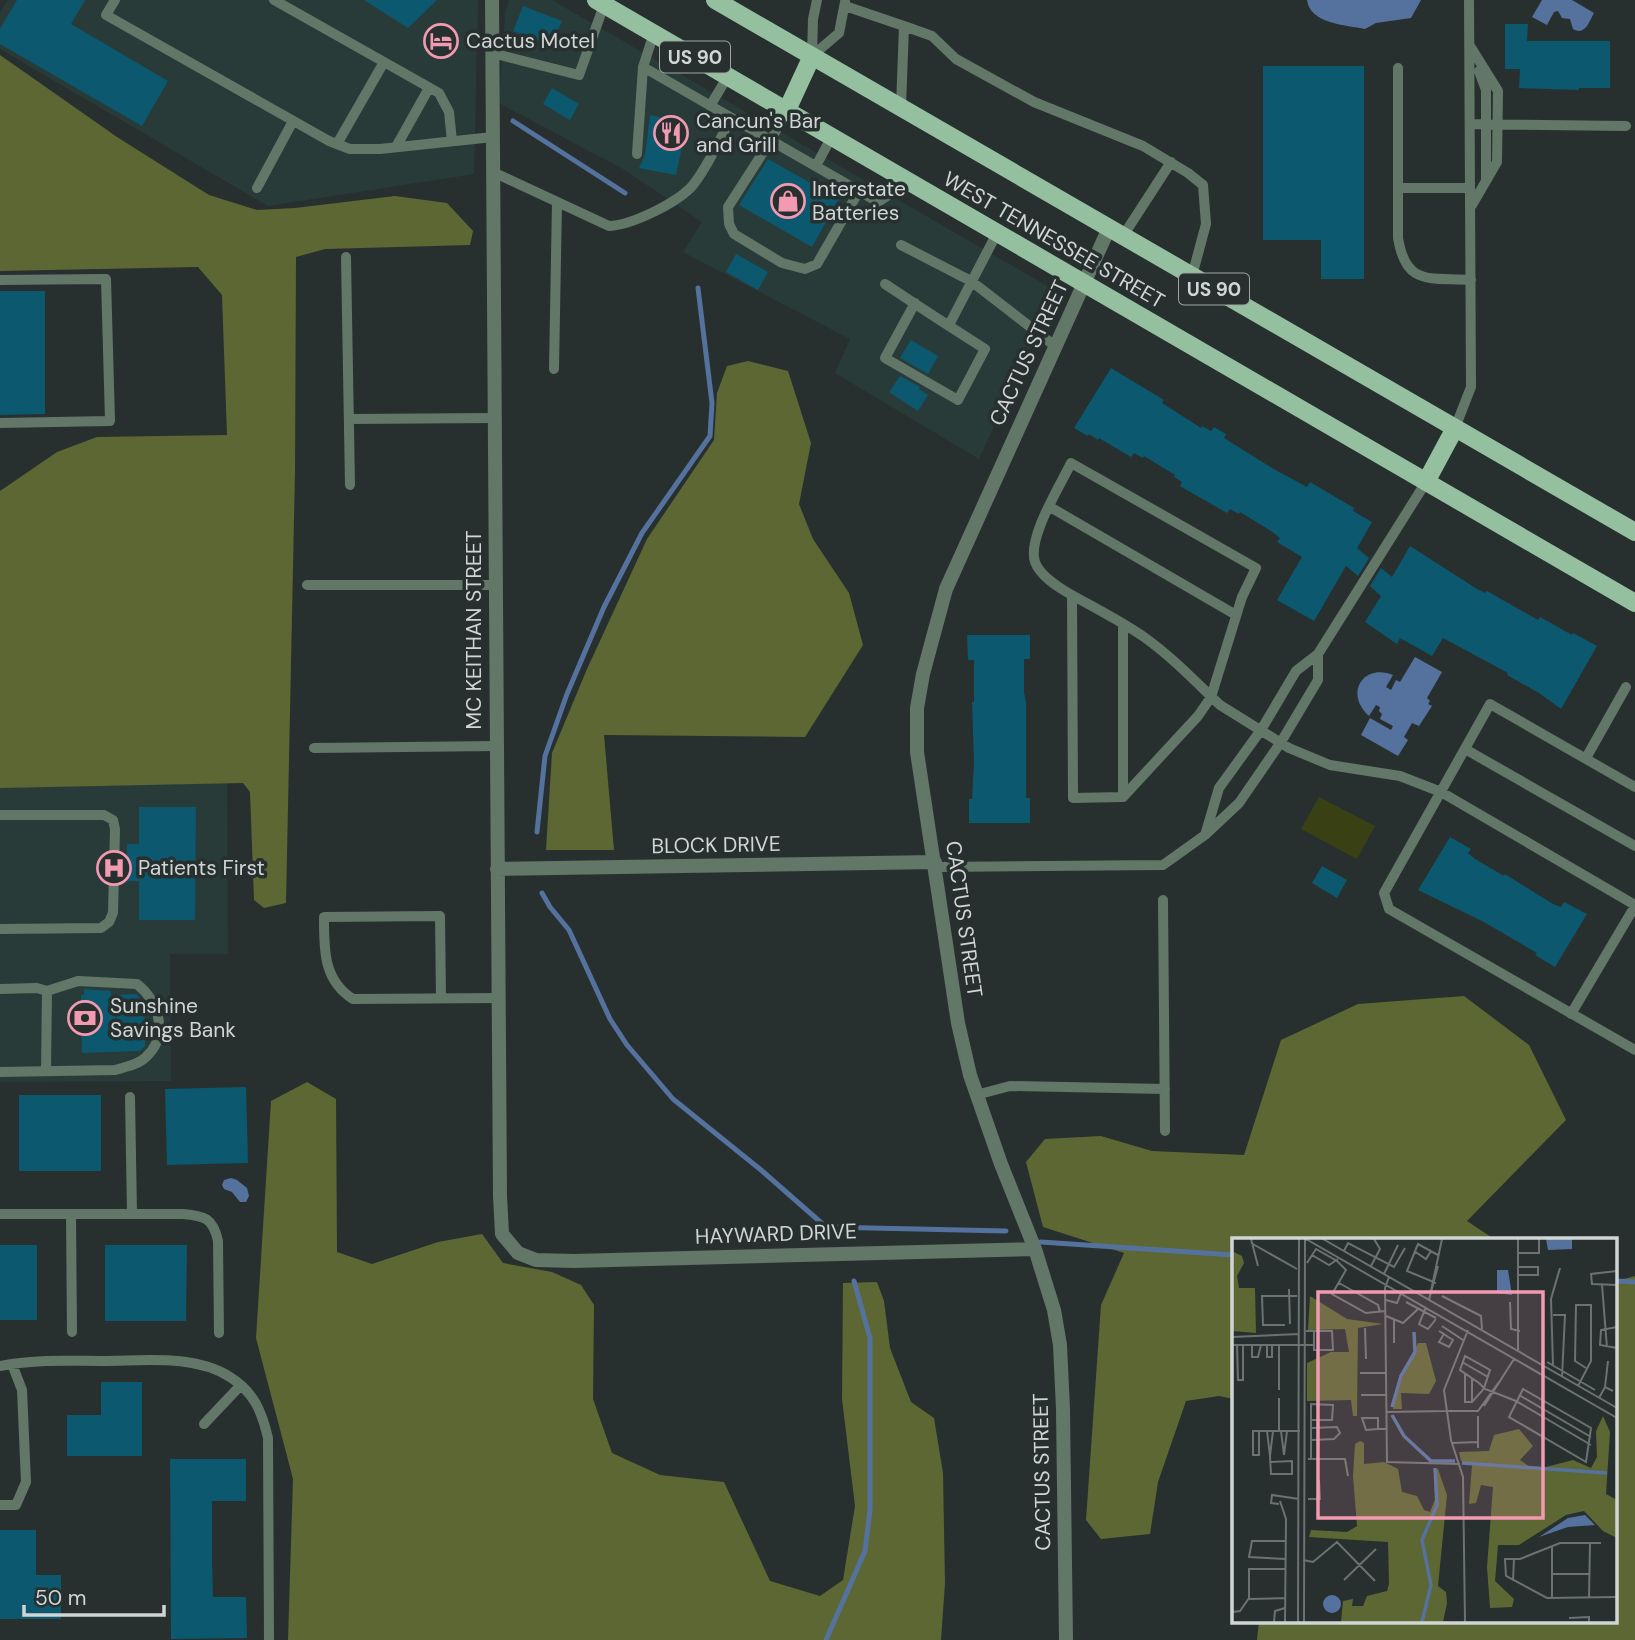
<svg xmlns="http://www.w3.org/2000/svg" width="1635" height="1640" font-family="'DM Sans',sans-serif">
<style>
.built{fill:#293b39}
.green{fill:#384014}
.forest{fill:#5d6733}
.water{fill:#54729d}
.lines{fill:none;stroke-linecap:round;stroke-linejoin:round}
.stream{stroke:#54729d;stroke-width:5}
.building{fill:#0c586e}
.lane{stroke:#627768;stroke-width:10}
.street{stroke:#627768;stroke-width:14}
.primary{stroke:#94c0a0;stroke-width:18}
.labels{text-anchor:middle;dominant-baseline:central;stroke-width:7;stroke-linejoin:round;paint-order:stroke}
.shield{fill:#27302f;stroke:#9da4a3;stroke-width:2}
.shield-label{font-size:19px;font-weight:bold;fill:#d0d6d5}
.poi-label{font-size:21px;fill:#d0d6d5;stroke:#27302f;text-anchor:start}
.street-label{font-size:21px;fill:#d0d6d5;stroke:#27302f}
.inset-river{fill:none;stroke:#54729d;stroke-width:3.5}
.inset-road{fill:none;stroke:#6b7271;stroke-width:2}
.view{fill:#f19ab2;fill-opacity:0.15;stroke:#f19ab2;stroke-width:3.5}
.inset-edge{fill:none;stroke:#d0d6d5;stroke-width:3.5}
</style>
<rect width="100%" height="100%" fill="#27302f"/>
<path class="built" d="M8,0H478L474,174L268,206L0,49V12Z
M509,0H552L1056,291L979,459L835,373L850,339L683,252L702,222L623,169L499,103L505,14Z
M0,782H227L228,954H170L171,1081L0,1082Z"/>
<path class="green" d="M1319,797L1375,826L1357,859L1301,829Z"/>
<path class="forest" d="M0,55L117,137L209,195L257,210L295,208L395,196L447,203L473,231L470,245L325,249L296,257L295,472L286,903L264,908L254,900L250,792L243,783L0,788V491L57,452L97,437L227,435L222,295L198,267L0,271Z
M748,361L788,371L811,443L799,504L813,539L849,593L863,645L805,737L604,735L614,850H546L552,753L587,669L647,539L714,440L717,393L727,366Z
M1464,996L1529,1045L1566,1120L1467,1221L1494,1239H1234V1399L1219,1396L1186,1401L1158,1482L1150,1534L1101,1539L1086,1520L1101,1305L1124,1253L1043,1227L1026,1162L1045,1139L1101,1136L1152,1151L1244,1155L1281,1040L1358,1004Z
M307,1082L336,1099L337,1252L372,1264L438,1242L482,1234L503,1263L552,1272L581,1285L594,1305L593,1399L612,1453L660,1475L724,1482L770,1581L820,1596L843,1580L855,1506L842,1399L843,1283L877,1282L884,1301L890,1348L911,1402L934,1418L943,1473L945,1583L941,1640H288L293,1479L256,1338L271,1101Z
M1635,1276V1640H1257L1259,1621H1616V1281Z"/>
<path class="water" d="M1307,0H1421L1411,18L1376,23L1365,29C1346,25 1310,24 1307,0Z
M1542,0H1572L1594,13C1589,22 1585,36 1573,29L1570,19L1562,18L1558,11L1554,12L1547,25L1532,17Z
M1415,657L1442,672L1427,698L1430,701L1428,704L1432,706L1419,726L1412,723L1404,737L1408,740L1398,756L1361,735L1370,718L1391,730L1393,726L1380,719L1382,714L1379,711L1380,707L1376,705L1369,716C1344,694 1363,663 1393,675L1386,687L1391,690L1396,680L1400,682Z
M231,1178L237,1180L247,1188L249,1196L246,1202H240L232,1192L224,1189L222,1185L224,1180Z"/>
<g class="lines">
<path class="stream" d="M513,121L625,193
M537,832L545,756L567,694L604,607L642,533L710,436L712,403L698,288
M542,893L550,907L569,930L610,1019L627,1045L673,1099L761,1170L826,1227L1006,1231
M1041,1242L1234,1255
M1616,1281L1635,1282
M826,1640L865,1551L870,1510V1338L854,1281"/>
</g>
<path class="building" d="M17,0H85L71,24L168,81L142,126L0,44V29Z
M364,0H437L408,28Z
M523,6L562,21L552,46L513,31Z
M1505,24H1528L1527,41H1610V88H1579V90L1519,88L1520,69H1505Z
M1263,66H1364V279H1321V240H1263Z
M552,88L579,104L570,120L543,104Z
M650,115L687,123L676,175L639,168L645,155Z
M768,159L839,199L812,247L739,205Z
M736,254L768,272L758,290L726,272Z
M0,291H45V414L0,415Z
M911,340L938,356L928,374L900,358Z
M1111,368L1164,400L1162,403L1201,428L1202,426L1211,431L1214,427L1226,434L1224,438L1272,468L1307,487L1310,482L1354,508L1353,511L1372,522L1357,548L1369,558L1358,576L1346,566L1314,621L1277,600L1302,557L1277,542L1280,538L1271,531L1240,512L1239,514L1230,509L1227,513L1192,493L1180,486L1182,482L1174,477L1175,475L1144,456L1143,458L1134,453L1131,457L1099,438L1098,440L1089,434L1088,436L1074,428Z
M900,376L920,387L919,389L928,395L918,411L889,392Z
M1410,546L1477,589L1485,593L1487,591L1538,620L1540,617L1572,635L1573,633L1597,646L1561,709L1539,693L1507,675L1508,673L1443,638L1432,656L1400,638L1397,644L1365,622L1381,596L1370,586L1381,568L1392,577Z
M967,635H1030V659H1024V692L1026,702V798H1030V823H969V799H972L974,762L972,702H974V660H968Z
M139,807H196L195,920H139V881H127V844H139Z
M1450,837L1471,849L1468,853L1475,859L1504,876L1505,874L1553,904L1561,907L1564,902L1587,914L1555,967L1535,955L1537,953L1482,921L1418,890Z
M1322,866L1347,880L1337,898L1312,883Z
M84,989L111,991V995L136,994L138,996L145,1005V1046L140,1051L82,1053L81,995H84Z
M246,1087L248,1163L167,1165L165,1089Z
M19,1095H101V1171H19Z
M0,1245H37V1320H0Z
M105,1245H187L186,1321H105Z
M101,1382H142V1456H67V1415H101Z
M170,1459H246V1501H212V1563L213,1597H246L247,1638L171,1639Z
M0,1530H36V1575H61V1619H0Z"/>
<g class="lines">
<path class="lane" d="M115,0L106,15L329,141L350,149H380L493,137
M274,0L439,93L449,112L452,141
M845,6L904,26L901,107
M904,26L932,36L956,59L1034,102L1143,146L1188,173L1203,185L1206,224L1192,276
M1470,46L1498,91L1497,162L1472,205
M492,53L579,75L604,5
M812,56L839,33L845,2
M812,56L813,19L817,0
M643,67L878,202L909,181
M1398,68V238C1406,287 1430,277 1471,280
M1479,71L1486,90V179
M710,106L728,76
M787,110L771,140L728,207L729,224L734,234L782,263L805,269L817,264L859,191
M1470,124L1626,126
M337,144L384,62
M396,147L429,88
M637,154L643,67L654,33
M816,166L832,136
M493,172L609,226C632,225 683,201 696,181C710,162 720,139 731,118
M257,188L293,121
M1398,188H1470
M1123,236L1171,162
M901,245L971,281L1055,346
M346,257L350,485
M0,280L106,279L110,421L0,423
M885,284C918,306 952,328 985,349L958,400L885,358L915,303
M949,325L997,233
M554,369L557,202
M349,419L494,418
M1455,428L1471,387L1469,0
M1050,507L1236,615
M307,585H495
M1072,595L1073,798L1123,797L1198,716L1211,697L1242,597L1256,568L1071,463C1060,486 1027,538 1035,562C1040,576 1058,587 1070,594C1095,608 1121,621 1144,637C1172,657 1195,681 1220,705L1289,748L1330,765L1400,776L1441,792L1635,905
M314,748L496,746
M1465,749L1635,846
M1586,758L1626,687
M1635,787L1490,704L1384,893L1389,909L1635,1050
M1123,797V624
M0,815H104L113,820L115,829L113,913L109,922L101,928L0,929
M1206,832L1219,788L1261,730L1296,671L1318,654L1426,482
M936,867L1163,865L1205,835L1239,803L1281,742L1318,680V654
M1163,900L1165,1131
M0,989L37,988L47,991L78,981L137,984C158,1001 170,1035 146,1057C138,1065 125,1067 115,1070L0,1072
M441,998L440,916L324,917C324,949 323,980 353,999L498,998
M1571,1014L1635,906
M46,1071L47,991
M976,1095L1010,1086L1165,1089
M130,1097L132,1214
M0,1214H183C205,1216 213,1218 218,1241L219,1333
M71,1214L72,1332
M0,1366C34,1359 68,1361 102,1361C143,1361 194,1354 230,1377C254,1392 262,1412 268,1438L269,1640
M204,1424L240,1386
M0,1505H16L26,1482L22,1390L12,1364"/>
<path class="street" d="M492,0L500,1196L502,1234L518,1253L536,1260L574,1261L1035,1249
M497,869L935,862
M1066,1640L1063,1409L1060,1345L1054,1310L1035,1249L1001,1164L970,1075L958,1023L917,752V708L923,674L946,589L1109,228"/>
<path class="primary" d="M596,0L1635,603
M715,0L1635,532
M787,110L812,56
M1426,482L1455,428"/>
</g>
<defs>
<g id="hotel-ring" transform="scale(1.75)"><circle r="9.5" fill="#27302f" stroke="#f19ab2" stroke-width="1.5"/><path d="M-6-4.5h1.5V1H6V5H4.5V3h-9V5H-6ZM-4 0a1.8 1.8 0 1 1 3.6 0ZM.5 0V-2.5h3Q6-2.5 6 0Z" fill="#f19ab2"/></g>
<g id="restaurant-ring" transform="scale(1.75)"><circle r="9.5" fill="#27302f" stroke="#f19ab2" stroke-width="1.5"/><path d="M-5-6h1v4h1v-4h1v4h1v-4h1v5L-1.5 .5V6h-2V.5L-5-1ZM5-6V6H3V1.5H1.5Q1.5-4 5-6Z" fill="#f19ab2"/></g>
<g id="shop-ring" transform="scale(1.75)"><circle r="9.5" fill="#27302f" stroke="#f19ab2" stroke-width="1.5"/><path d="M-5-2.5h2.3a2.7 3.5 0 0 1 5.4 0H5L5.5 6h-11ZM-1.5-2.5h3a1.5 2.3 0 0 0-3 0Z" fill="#f19ab2"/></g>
<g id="hospital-ring" transform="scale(1.75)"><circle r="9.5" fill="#27302f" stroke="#f19ab2" stroke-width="1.5"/><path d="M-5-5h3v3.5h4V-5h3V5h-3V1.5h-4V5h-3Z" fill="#f19ab2"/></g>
<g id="bank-ring" transform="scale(1.75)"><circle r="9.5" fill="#27302f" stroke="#f19ab2" stroke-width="1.5"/><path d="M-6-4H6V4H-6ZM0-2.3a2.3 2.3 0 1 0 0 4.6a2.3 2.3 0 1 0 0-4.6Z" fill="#f19ab2"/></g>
</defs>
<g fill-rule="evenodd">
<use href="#hotel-ring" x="441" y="41"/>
<use href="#restaurant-ring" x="671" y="133"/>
<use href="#shop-ring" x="788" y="201"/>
<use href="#hospital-ring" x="114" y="868"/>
<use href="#bank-ring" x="85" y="1018"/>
</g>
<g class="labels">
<g class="shield">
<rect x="660" y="41.5" width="70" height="31" rx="5"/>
<rect x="1179" y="273.5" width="70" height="31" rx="5"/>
</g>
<g class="shield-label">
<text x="695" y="57">US 90</text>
<text x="1214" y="289">US 90</text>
</g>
<g class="poi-label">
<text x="466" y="41">Cactus Motel</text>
<text x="696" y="121">Cancun's Bar<tspan x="696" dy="24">and Grill</tspan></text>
<text x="812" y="189">Interstate<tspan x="812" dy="24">Batteries</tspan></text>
<text x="138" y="868">Patients First</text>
<text x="110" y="1006">Sunshine<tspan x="110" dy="24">Savings Bank</tspan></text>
</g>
<g class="street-label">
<text transform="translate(1054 240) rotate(30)">WEST TENNESSEE STREET</text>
<text transform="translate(1029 353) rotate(-65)">CACTUS STREET</text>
<text transform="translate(474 630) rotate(-90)">MC KEITHAN STREET</text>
<text transform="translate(716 845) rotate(-1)">BLOCK DRIVE</text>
<text transform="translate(964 919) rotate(82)">CACTUS STREET</text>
<text transform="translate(776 1234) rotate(-2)">HAYWARD DRIVE</text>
<text transform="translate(1042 1472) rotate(-91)">CACTUS STREET</text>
</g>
</g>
<g transform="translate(1232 1238)">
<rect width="385" height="385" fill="#27302f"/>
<path d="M0,13L10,18L12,25L5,38L7,50H23L24,95L0,93ZM78,58L115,81L151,86L126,90L125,178H121L119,162L75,163V125L99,114H117L113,91L76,92ZM186,105H194L204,143L197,156L169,155L170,171H161L162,158ZM371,178L378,194L374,256L385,262V300L371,293L352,273L334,277L287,307H266L263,343L282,361L280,369L258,370L255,329L261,249L249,247L244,265L237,266L240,227L229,223L227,214L257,213L262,197L287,191L301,208L288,222L302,232L341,222L359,230L365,219L364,193ZM128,203L132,205V226L152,224L166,231L170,254L185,258L192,272L198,274L203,261L202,231H206L215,257L206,348L214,354L215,365L211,384H109L111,363L121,361L120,368H131L135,358L155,353L157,346L156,304L77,299L79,292L115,294L125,288L121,238L123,206Z" fill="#5d6733"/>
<path d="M314,1H340V11L316,12ZM265,32H276L280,57L265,55ZM353,277L363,287L336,289L307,299L336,280ZM91 366a9 9 0 1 1 18 0a9 9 0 1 1-18 0Z" fill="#54729d"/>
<path class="inset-river" d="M160,169L169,138L183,114L182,94M160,177L172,198L199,223H223M230,225L375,235M190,384L199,347L190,302L205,267L203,230"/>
<path class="inset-road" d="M19,1L26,28M74,1L385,180M91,1L385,170M286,1V112M19,5L65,31M112,13L116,5L162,29L173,10M182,13L194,21L199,13M286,15H307V1M80,17L97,27L106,21M75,25L84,11L105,23L114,32L100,56L134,75L154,73M139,28L148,11L142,1M286,29H306V37H287M385,33L359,36L360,46L385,47M152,36L166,7M157,39L153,50L155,224L228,226M107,45L146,67L148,74M204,45L175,33L186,6L206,17M370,47L375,110M57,51L58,86M210,58L249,78L250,91M154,62L165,65L169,55M197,62L210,1M197,62L206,28M174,64L204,80M278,64L279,91L288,93M194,69L187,86L196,91L204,81M321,77H333L330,139M154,78L171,85L186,71M53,87H31L30,58H65M210,88L231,102M385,89L369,92L368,107L385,110M133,90L134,121M74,93H100L101,112H82V93M207,93L212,96L216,99L221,102L217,109L207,104L212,96M0,99L67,96M162,105V82M0,107H82M5,107L6,142H11V107M20,107V119H26L29,107M35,107V119H40V107M230,124L256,139M315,124L363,152M321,128L319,61L328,30M128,135H154M233,136V164H240L250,153L252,150L258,132L233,118L228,132L247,145L253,151L284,163L359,207M346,148L359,123V67H344L343,123L354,130M373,149L376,123M291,151L359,190L354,224L277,179ZM47,152V107M129,157H154M287,157L359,199M367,160L373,149L381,153M240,164V141M252,168L282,121M214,173H246L267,144M154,174L214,173M246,178V210M80,190L105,189L108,195L102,201L80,202M146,191V180H130L134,192L146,191H154M27,193V217H21V193H68M35,193L38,218L41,193M47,193V160M49,193L52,217L55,193M220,205L246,204M38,218L39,236H60V223L39,224M76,221H113L116,238M79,221V166L101,167L100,182H80M76,261H88L87,242M48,263L54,281L53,384M47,266L39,265L40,257L67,261M54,303H20L17,319L54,321M369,305H328L288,321H273L274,338L315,360L385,359M320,308V360M71,322L81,324L105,304L143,343M320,336H357M112,342L144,311M281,343L282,321M54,360L17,361V331H54M357,360L358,305M0,374L8,373L17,360M337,380L357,379V384M42,384L43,373L53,370M66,384L67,1M72,384L73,1M233,384L231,239L219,202L212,152L236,92"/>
<path class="view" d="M86,54H311V280H86Z"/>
<rect width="385" height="385" class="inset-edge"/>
</g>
<path d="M24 1605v10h140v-10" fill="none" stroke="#d0d6d5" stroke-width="3.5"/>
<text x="35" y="1605" font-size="21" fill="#d0d6d5" stroke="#27302f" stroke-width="5" paint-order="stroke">50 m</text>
</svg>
